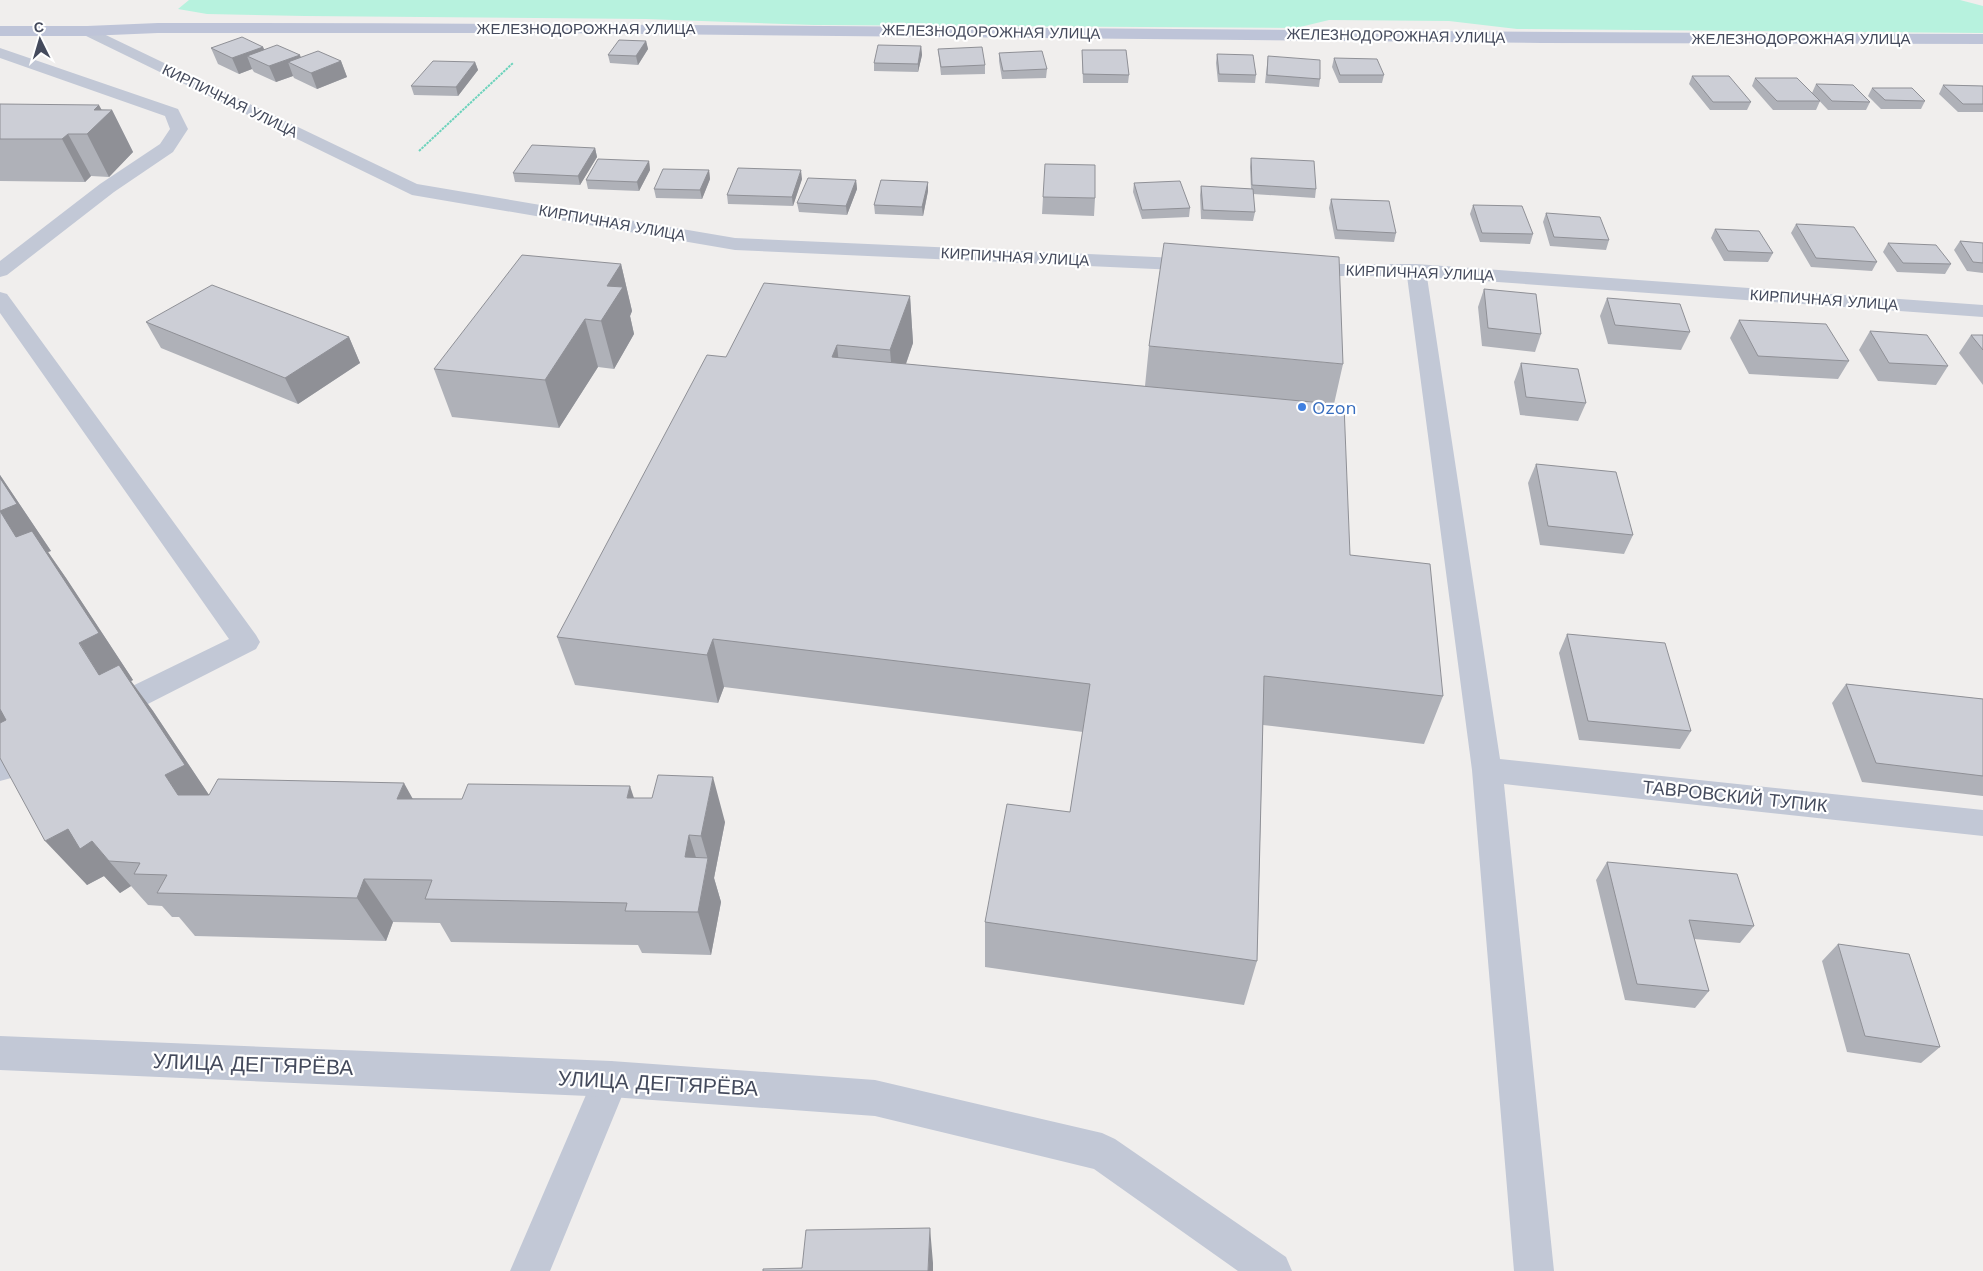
<svg xmlns="http://www.w3.org/2000/svg" width="1983" height="1271" font-family="'Work Sans',sans-serif">
<style>
.green{fill:#b7f2de}
.lines{fill:none;stroke-linecap:round;stroke-linejoin:round}
.path{stroke:#6dd3bc;stroke-width:2;stroke-dasharray:2.5 1;stroke-linecap:butt}
.lane{fill:#c2c8d6;fill-rule:evenodd}
.street{fill:#c2c8d6;fill-rule:evenodd}
.secondary{fill:#bec4d8;fill-rule:evenodd}
.wall{fill:#afb1b8}
.shaded-wall{fill:#8f9096}
.building{fill:#ccced6;stroke:#8f9096}
.shop-dot{fill:#3f7fe0;stroke:#fff;stroke-width:2}
.labels{text-anchor:middle;dominant-baseline:central;stroke-width:4.5;stroke-linejoin:round;paint-order:stroke}
.far-street-label{font-size:15px;fill:#444a5c;stroke:#fff}
.shop-label{font-size:18px;fill:#366cbe;stroke:#fff;text-anchor:start}
.street-label{font-size:18px;fill:#444a5c;stroke:#fff}
.near-street-label{font-size:21px;fill:#444a5c;stroke:#fff}
</style>
<rect width="100%" height="100%" fill="#f0eeed"/>
<path class="green" d="M189,0H1960L1983,6V33L1517,29L1449,21L1329,20L1296,28L814,25L646,19L305,16L207,14L178,9Z"/>
<g class="lines">
<path class="path" d="M419,151L513,63"/>
<path class="lane" d="M0,48L178,109L188,129L173,152L114,192L7,275L0,277V261L100,184L160,144L170,129L165,116L0,58Z
M0,292L7,294L256,635L260,642L256,649L138,709L128,712L118,709L114,701L118,693L229,639L0,313Z
M5,752L16,756L20,764L11,778L0,781V754Z
M611,1061L624,1067L629,1079L550,1271H510L598,1067Z"/>
<path class="street" d="M87,26L417,184L735,238L1199,259L1206,261L1209,265L1206,269L1199,271L735,250L412,195L82,34L79,31L82,28Z
M1302,264H1416L1983,305V317L1427,277L1500,759L1983,810V836L1504,784L1554,1271H1514L1472,770L1407,276H1302L1295,274L1292,270L1295,266Z
M0,1036L611,1061L875,1080L1102,1133L1115,1139L1286,1257L1292,1271H1238L1094,1169L875,1116L611,1097L0,1070Z"/>
<path class="secondary" d="M158,23C766,23 1375,33 1983,34V44L1542,43L550,33H158L87,36H0V26H87Z"/>
</g>
<path class="wall" d="M646,41L648,49L638,65L610,63L608,55Z
M921,46L922,55L918,72L874,71V63Z
M263,47L264,49L301,57L341,61L347,77L317,89L294,78L293,76L276,82L254,72L252,69L239,74L218,64L211,48Z
M938,49L985,65V74L941,75Z
M1082,50L1129,75L1128,83H1083Z
M999,53L1047,69L1046,78L1002,79L999,61Z
M1217,54L1256,75L1255,83L1218,82L1216,63Z
M1268,56L1320,79L1319,87L1265,83Z
M1334,58L1384,75L1382,83H1339L1332,67Z
M475,62L478,70L458,96L414,95L411,86Z
M1692,76L1751,102L1747,110H1710L1689,84Z
M1755,78L1820,101L1816,110H1773L1752,86Z
M1816,84L1870,102L1866,110H1828L1812,93Z
M1943,85L1983,86V112H1958L1939,94Z
M1872,88L1925,101L1921,109H1881L1868,96Z
M0,104L112,110L133,152L109,177L91,176L85,182L0,181Z
M595,148L597,157L580,185L515,182L513,173Z
M1251,158L1316,189L1315,198L1253,194L1255,212L1253,221L1201,219L1200,195L1201,186L1251,189L1250,167Z
M649,161L650,170L639,191L588,189L586,180Z
M709,170L710,179L702,199L656,198L654,189Z
M802,179L793,206L728,204L727,195Z
M856,180L857,189L847,215L799,212L797,203Z
M928,182V191L923,216L875,214L874,205Z
M1134,183L1190,208L1189,217L1142,219L1133,192Z
M1043,197L1095,198L1094,216L1042,214Z
M1331,199L1396,233L1394,242L1335,239L1329,208Z
M1473,205L1533,234L1530,244L1480,242L1470,214Z
M1546,213L1609,240L1606,250L1550,246L1543,222Z
M1796,224L1877,262L1872,271L1811,267L1791,233Z
M1715,229L1773,253L1768,262L1724,261L1711,238Z
M1960,241L1983,243V273L1967,271L1954,250Z
M1888,243L1951,264L1945,274L1897,272L1883,252Z
M621,264L632,311L630,316L634,334L614,369L598,367L559,428L452,417L434,369Z
M1484,289L1541,334L1535,352L1482,346L1478,307Z
M910,296L913,343L906,364L1145,386L1149,346L1343,364L1334,404L1350,555L1443,696L1424,744L1263,725L1257,961L1244,1005L985,967V922L1070,812L1083,732L724,687L718,703L575,685L557,637L726,357Z
M1607,298L1690,332L1681,350L1608,344L1600,316Z
M1739,320L1849,361L1838,379L1749,374L1730,338Z
M146,322L349,337L360,363L298,404L161,348Z
M1870,331L1948,366L1936,385L1878,381L1859,350Z
M1971,335H1983V385L1959,353Z
M1521,363L1586,403L1578,421L1520,415L1514,382Z
M1536,464L1633,535L1624,554L1540,545L1528,483Z
M0,475L51,551L48,552L66,578L133,680L131,681L153,711L209,795L462,799L634,798L725,822L714,878L721,902L711,955L642,953L638,945L451,942L440,923L393,922L386,941L195,936L179,917H172L162,906L148,905L131,886L120,893L104,876L87,885L0,758Z
M1567,634L1691,731L1680,749L1579,740L1559,653Z
M1846,684L1983,699V796L1862,782L1832,703Z
M1607,862L1754,926L1740,943L1694,939L1709,991L1695,1008L1625,1000L1596,880Z
M1838,944L1940,1047L1921,1063L1847,1052L1822,961Z"/>
<path class="shaded-wall" d="M646,41L648,49L638,65L636,56Z
M921,46L922,55L918,72V64Z
M263,47L270,63L247,56L252,69L239,74L232,58Z
M300,55L306,70L288,62L293,76L276,82L269,66Z
M341,61L347,77L317,89L311,73Z
M475,62L478,70L458,96L456,87Z
M99,105L105,116L112,110L133,152L109,177L87,134L94,110Z
M68,134L91,176L85,182L62,139Z
M595,148L597,157L580,185L578,176Z
M649,161L650,170L639,191L637,182Z
M709,170L710,179L702,199L700,190Z
M801,170L802,179L793,206L792,197Z
M856,180L857,189L847,215L846,206Z
M928,182V191L923,216L922,207Z
M621,264L632,311L630,316L634,334L614,369L601,321L607,286Z
M910,296L913,343L894,398L890,350Z
M585,319L598,367L559,428L545,380Z
M349,337L360,363L298,404L285,378Z
M837,345L842,393L832,357Z
M0,475L51,551L48,552L66,578L133,680L131,681L153,711L219,810L178,795L99,675L0,511Z
M713,639L724,687L718,703L707,655Z
M0,700L28,732L0,730Z
M713,777L725,822L714,878L721,902L711,955L698,912L708,860L701,836Z
M404,783L429,828L397,799Z
M630,786L645,831L627,798Z
M68,829L92,841L109,861L131,886L120,893L104,876L87,885L45,841Z
M689,835L703,880L685,857Z
M364,879L393,922L386,941L357,898Z
M930,1228L933,1263V1271H928Z"/>
<path class="building" d="M242,37L263,47L232,58L211,48Z
M619,40L646,41L636,56L608,55Z
M277,45L300,55L269,66L247,56Z
M878,45L921,46L918,64L874,63Z
M982,47L985,65L941,67L938,49Z
M1082,50H1126L1129,75L1083,74Z
M318,51L341,61L311,73L288,62Z
M1042,51L1047,69L1003,71L999,53Z
M1217,54L1253,55L1256,75L1219,74Z
M1268,56L1320,60V79L1267,75Z
M1334,58L1377,59L1384,75H1340Z
M433,61L475,62L456,87L411,86Z
M1692,76H1729L1751,102H1713Z
M1755,78H1797L1820,101H1777Z
M1816,84L1853,85L1870,102L1832,101Z
M1943,85L1983,86V104H1963Z
M1872,88H1912L1925,101L1885,100Z
M0,104L99,105L94,110H112L87,134H68L62,139H0Z
M532,145L595,148L578,176L513,173Z
M1251,158L1314,161L1316,189L1252,185Z
M598,159L649,161L637,182L586,180Z
M1045,164L1095,165V198L1043,197Z
M738,168L801,170L792,197L727,195Z
M663,169L709,170L700,190L654,189Z
M808,178L856,180L846,206L797,203Z
M881,180L928,182L922,207L874,205Z
M1180,181L1190,208L1142,210L1134,183Z
M1201,186L1253,189L1255,212L1203,210Z
M1331,199L1389,201L1396,233L1337,230Z
M1473,205L1522,206L1533,234L1482,233Z
M1546,213L1600,217L1609,240L1554,237Z
M1796,224L1854,227L1877,262L1816,258Z
M1715,229L1759,231L1773,253L1728,251Z
M1960,241L1983,243V263L1973,262Z
M1164,243L1339,257L1343,364L1149,346Z
M1888,243L1936,245L1951,264L1903,263Z
M522,255L621,264L607,286L623,287L601,321L585,319L545,380L434,369Z
M764,283L910,296L890,350L837,345L832,357L1344,405L1350,555L1430,564L1443,696L1264,676L1257,961L985,922L1007,804L1070,812L1090,684L713,639L707,655L557,637L707,355L726,357Z
M212,285L349,337L285,378L146,322Z
M1484,289L1536,294L1541,334L1488,328Z
M1607,298L1680,304L1690,332L1615,325Z
M1739,320L1826,324L1849,361L1758,356Z
M1870,331L1927,335L1948,366L1889,363Z
M1971,335H1983V350Z
M1521,363L1578,369L1586,403L1526,397Z
M1536,464L1616,472L1633,535L1548,526Z
M0,478L17,504L0,511L16,537L32,531L99,633L79,643L99,675L119,665L185,765L165,775L178,795H209L218,779L404,783L397,799H462L468,784L630,786L627,798H652L658,775L713,777L701,836L689,835L685,857L708,858L698,912L625,911L627,903L425,899L432,880L364,879L357,898L157,893L167,875L134,874L140,863L109,861L92,841L80,849L68,829L45,841L0,758V723L6,720L0,709Z
M1567,634L1665,643L1691,731L1588,721Z
M1846,684L1983,699V776L1876,763Z
M1607,862L1737,874L1754,926L1689,920L1709,991L1637,984Z
M1838,944L1909,954L1940,1047L1865,1036Z
M930,1228L928,1271H763V1269L802,1268L806,1230Z"/>
<circle class="shop-dot" cx="1302" cy="407" r="5"/>
<g class="labels">
<g class="far-street-label">
<text x="586" y="29">ЖЕЛЕЗНОДОРОЖНАЯ УЛИЦА</text>
<text transform="translate(991 32) rotate(1)">ЖЕЛЕЗНОДОРОЖНАЯ УЛИЦА</text>
<text transform="translate(1396 36) rotate(1)">ЖЕЛЕЗНОДОРОЖНАЯ УЛИЦА</text>
<text x="1801" y="39">ЖЕЛЕЗНОДОРОЖНАЯ УЛИЦА</text>
<text transform="translate(230 101) rotate(26)">КИРПИЧНАЯ УЛИЦА</text>
<text transform="translate(612 223) rotate(10)">КИРПИЧНАЯ УЛИЦА</text>
<text transform="translate(1015 257) rotate(3)">КИРПИЧНАЯ УЛИЦА</text>
<text transform="translate(1420 273) rotate(2)">КИРПИЧНАЯ УЛИЦА</text>
<text transform="translate(1824 300) rotate(4)">КИРПИЧНАЯ УЛИЦА</text>
</g>
<g class="shop-label">
<text x="1312" y="407">Ozon</text>
</g>
<g class="street-label">
<text transform="translate(1735 796) rotate(6)">ТАВРОВСКИЙ ТУПИК</text>
</g>
<g class="near-street-label">
<text transform="translate(253 1064) rotate(2)">УЛИЦА ДЕГТЯРЁВА</text>
<text transform="translate(658 1083) rotate(3)">УЛИЦА ДЕГТЯРЁВА</text>
</g>
</g>
<g transform="translate(40 40) rotate(355)" stroke="#ffffff" stroke-width="4" paint-order="stroke">
<path d="M0-4L9 19L0 12L-9 19Z" fill="#444a5c"/>
<text y="-8" font-size="14" font-weight="bold" text-anchor="middle" fill="#444a5c">С</text>
</g>
</svg>
